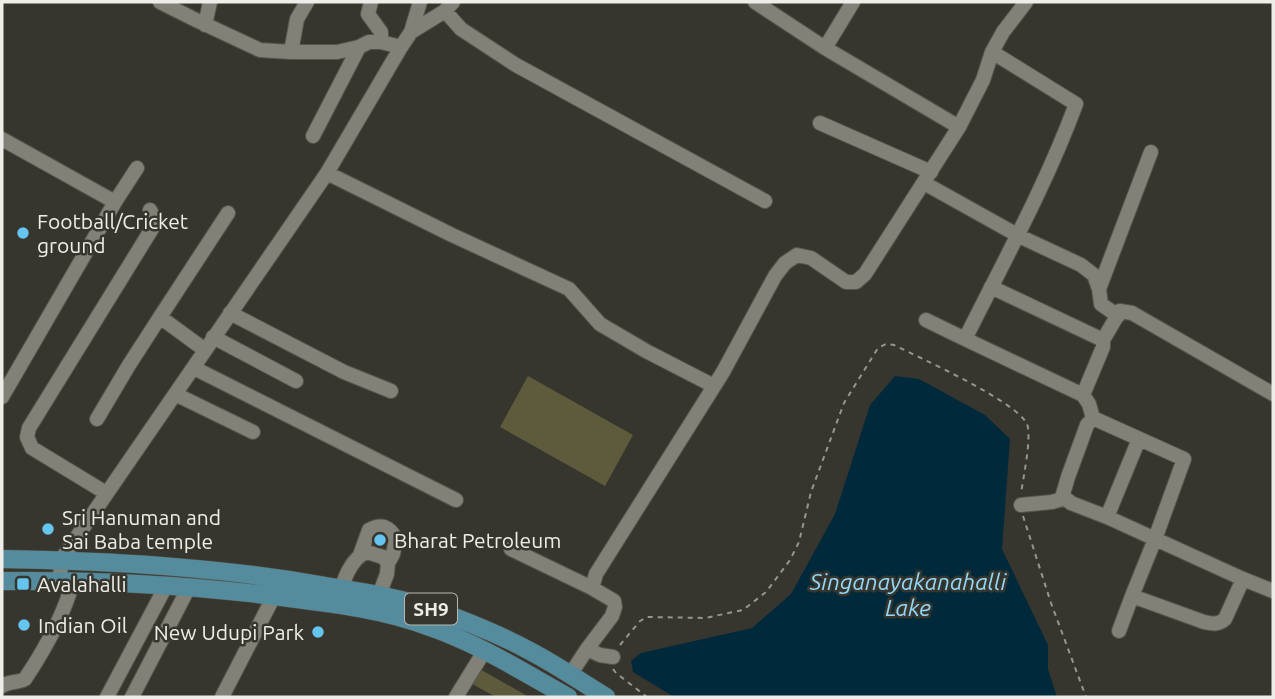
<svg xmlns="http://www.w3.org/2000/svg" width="1275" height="699" font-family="Ubuntu,sans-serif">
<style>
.green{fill:#5e5b3c}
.water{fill:#002a3b}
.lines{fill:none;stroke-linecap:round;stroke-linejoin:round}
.minor-casing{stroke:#54544d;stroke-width:16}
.major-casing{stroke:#54544d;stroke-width:19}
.path{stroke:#96958f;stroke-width:2;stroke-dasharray:5 5;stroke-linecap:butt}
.minor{stroke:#828178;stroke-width:14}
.major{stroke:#548b9d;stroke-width:18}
.poi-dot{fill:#65c5ee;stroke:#37362e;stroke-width:2.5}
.labels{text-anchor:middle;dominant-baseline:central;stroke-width:5;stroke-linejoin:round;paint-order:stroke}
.shield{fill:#37362e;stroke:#b7b6b0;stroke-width:2}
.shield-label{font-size:19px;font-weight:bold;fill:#eeede8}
.poi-label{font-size:21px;fill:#eeede8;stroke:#37362e;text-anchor:start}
.water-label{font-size:23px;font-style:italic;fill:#91d9fa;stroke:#37362e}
</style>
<rect width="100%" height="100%" fill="#37362e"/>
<path class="green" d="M528,376L633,435L605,486L500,427Z
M471,664L529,697H496L463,679Z"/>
<path class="water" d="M895,376L919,379L985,415L1010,439L1002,549L1048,645V669L1057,697H674L633,672L631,661L641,653L752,628L791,594L835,514L870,405Z"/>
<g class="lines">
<g class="minor-casing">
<path id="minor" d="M160,2L198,21L260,50L291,52H337L359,47L369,42H381L401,47
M371,2L368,14L381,32V42
M755,2L825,48L959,127
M445,11L461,29L516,65L765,201
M205,25L210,2
M411,32L420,2
M825,48L853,2
M291,52L297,19L307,2
M992,52L1076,104C1046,185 1004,261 965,339L1083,395L1089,404L1093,418
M820,123L931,172
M313,136L359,47
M2,139L115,202L2,397
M327,173L452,235L569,289L600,324L646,351L714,386
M924,183L1019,236L1081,265L1094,275L1099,289L1101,304L1118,316
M115,202L137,168
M991,287L1103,340
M1099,289L1151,152
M230,313L344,372L391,391
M160,317L228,213
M926,320L965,339
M213,337L296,381
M194,368L456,500
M175,394L253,432
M1083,395L1103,347V340L1120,311L1132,313L1273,394
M1093,418L1184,459L1155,539L1132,596L1204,622C1213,624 1218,625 1225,619L1243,579
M1093,418L1087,425L1068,477L1063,494L1065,498L1071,503L1107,517L1243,579L1273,591
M97,419L129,365L160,317L205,350
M106,493L32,448L27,437L29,428L153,227L154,218L150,210
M1021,505L1052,502L1065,498
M1107,517L1139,439
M511,549L592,588
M360,555L369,530C382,523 390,527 396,539L393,554L388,563
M60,580L61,560L327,173L401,47L411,32L445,11L453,2
M340,596C343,580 351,558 367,552L383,557L388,563L387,574L379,595
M1119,631L1132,596
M587,649L600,655L613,657
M570,675L587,649L612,616L615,607L614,601L592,588L596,574L723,372L775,276L785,263L797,255L811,258L846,282H856L865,274L959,127L983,80L992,52L1003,32L1026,2
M2,686C9,681 18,683 25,679C45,649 64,616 73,581
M107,697L166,586
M132,697L189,587
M222,697L274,596
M456,697L485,650"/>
</g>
<g class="major-casing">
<path id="major" d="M2,559C110,561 219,567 326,586C361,592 396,597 430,608C463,620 497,633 528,650C555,664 580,681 606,697
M2,581C98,580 194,585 289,598C337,604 385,610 430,627C479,644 523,672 568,697"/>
</g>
<path class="path" d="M1023,516L1051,603L1086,697
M620,645L640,621L647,617L705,618L743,610L766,592L790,560L799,542L811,492L844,403L878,348L886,344L894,345C920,358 1016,401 1027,424C1032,438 1023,478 1021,494
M613,669L616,673L647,697"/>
<use href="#minor" class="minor"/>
<use href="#major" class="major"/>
</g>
<g class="poi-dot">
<circle cx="23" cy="233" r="7"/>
<circle cx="48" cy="529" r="7"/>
<circle cx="380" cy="540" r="7"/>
<rect x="16" y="577" width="14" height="14" rx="3.5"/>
<circle cx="24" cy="625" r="7"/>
<circle cx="318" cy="632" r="7"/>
</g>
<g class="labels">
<rect class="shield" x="405" y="593.5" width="52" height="31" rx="5"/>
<g class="shield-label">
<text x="431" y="609">SH9</text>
</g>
<g class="poi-label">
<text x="37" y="221">Football/Cricket<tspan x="37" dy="24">ground</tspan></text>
<text x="62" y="517">Sri Hanuman and<tspan x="62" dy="24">Sai Baba temple</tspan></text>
<text x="394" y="540">Bharat Petroleum</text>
<text x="37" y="584">Avalahalli</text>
<text x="38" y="625">Indian Oil</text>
<text x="304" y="632" text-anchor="end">New Udupi Park</text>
</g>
<g class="water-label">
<text x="908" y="581">Singanayakanahalli<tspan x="908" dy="26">Lake</tspan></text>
</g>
</g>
<rect width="1275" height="699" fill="none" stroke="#eeede8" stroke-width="7"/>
</svg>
